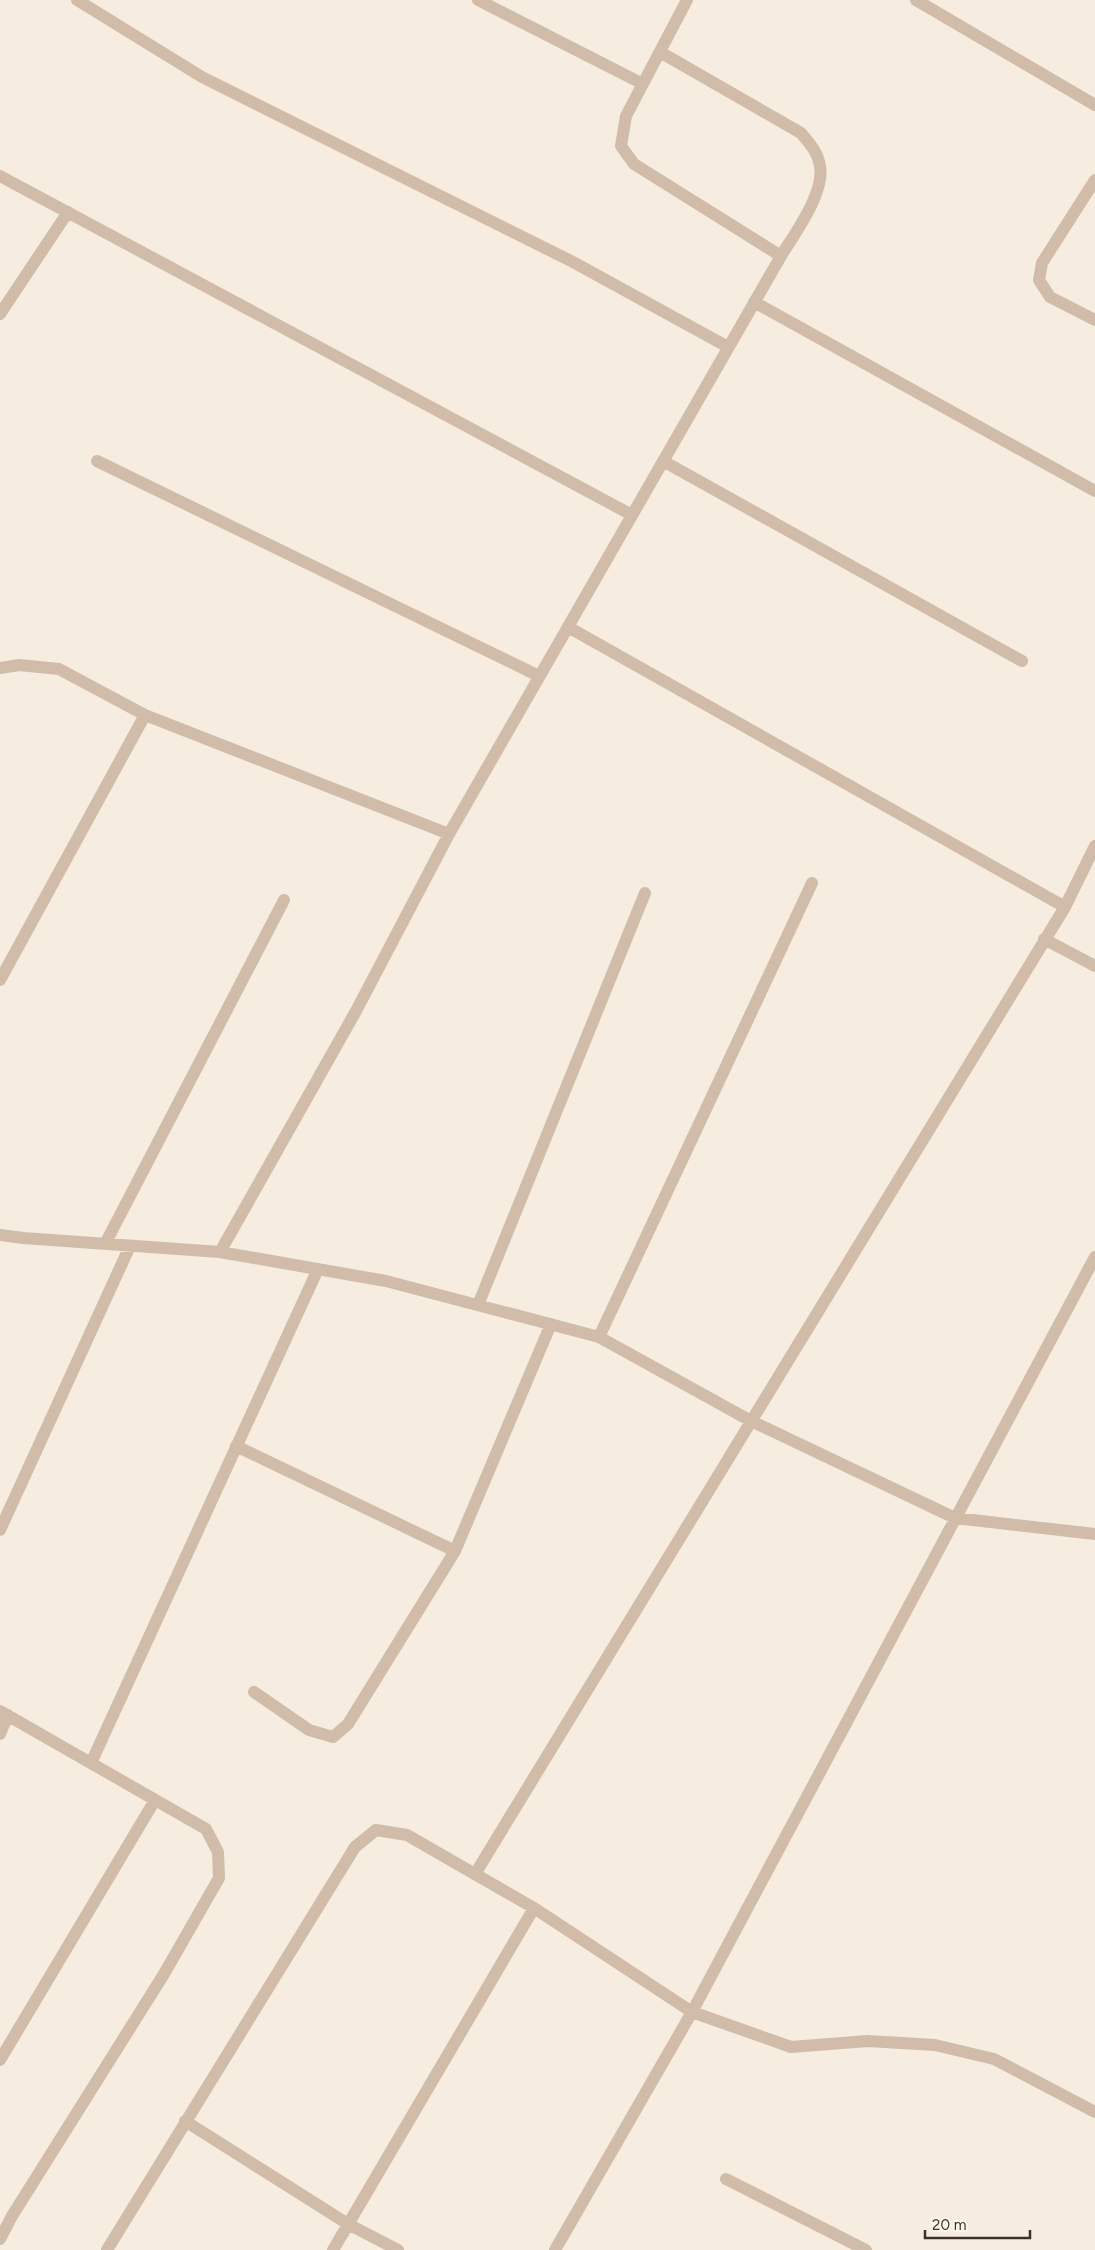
<svg xmlns="http://www.w3.org/2000/svg" width="1095" height="2250" font-family="Figtree,sans-serif">
<style>
.lines{fill:none;stroke-linecap:round;stroke-linejoin:round}
.minor{stroke:#d0bca8;stroke-width:12}
</style>
<rect width="100%" height="100%" fill="#f6ecdf"/>
<g class="lines">
<path class="minor" d="M77,0L202,77L573,262L728,347
M478,0L643,84
M916,0L1095,105
M660,52L801,133C809,143 818,152 820,166C825,193 795,233 781,256
M0,176L632,515
M1095,180L1042,263L1039,280L1050,297L1095,320
M754,302L1095,491
M0,314L68,212
M97,461L539,676
M663,461L1022,661
M568,627L1065,907
M0,668L19,665L59,669L145,715
M1044,939L1095,966
M0,980L145,715L449,834
M0,1235L23,1238L220,1252L386,1281L599,1337L751,1421L955,1518L1095,1534
M105,1244L284,900
M220,1252L356,1011L449,834L781,256L634,164L621,146L626,116L687,0
M478,1305L645,893
M599,1337L812,883
M236,1446L455,1551
M0,1530L130,1246
M254,1692L309,1730L333,1737L348,1724L455,1551L551,1324
M0,1711L206,1829L218,1852L219,1878L164,1974L12,2216L0,2239
M0,1734L8,1715
M91,1763L318,1269
M475,1874L1065,907L1095,846
M0,2060L155,1800
M185,2121L348,2224L398,2250
M726,2179L866,2250
M107,2250L355,1847L376,1830L407,1835L534,1908L692,2012L791,2047L868,2041L935,2045L994,2059L1095,2112
M333,2250L534,1908
M555,2250L692,2012L1095,1257"/>
</g>
<path d="M925 2230v8h105v-8" fill="none" stroke="#3c3029" stroke-width="2.5"/>
<text x="932" y="2230" font-size="15" fill="#3c3029" stroke="#fcf5ec" stroke-width="4" paint-order="stroke">20 m</text>
</svg>
